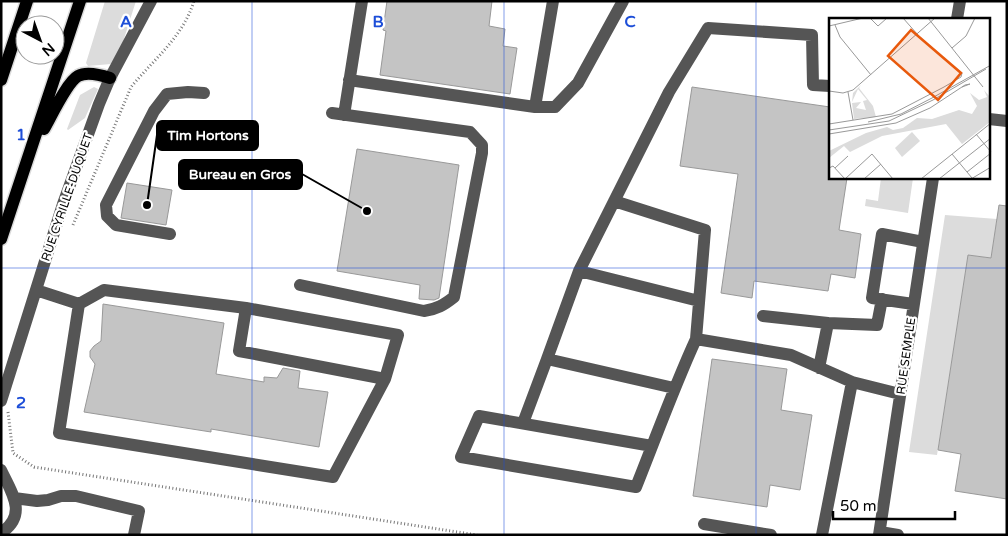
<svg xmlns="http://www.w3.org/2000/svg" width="1008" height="536" font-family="'Varela Round',sans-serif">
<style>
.green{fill:#dcdcdc}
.building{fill:#c4c4c4;stroke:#999}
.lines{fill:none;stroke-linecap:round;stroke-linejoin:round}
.major-casing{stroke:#dbdbdb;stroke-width:15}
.path{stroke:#777;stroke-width:3;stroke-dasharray:1 2.5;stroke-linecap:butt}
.minor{stroke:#555;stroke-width:12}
.major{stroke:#000;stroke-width:12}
.grid{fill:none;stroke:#1d4ed8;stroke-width:1;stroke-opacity:0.55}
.labels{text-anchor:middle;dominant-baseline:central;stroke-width:4.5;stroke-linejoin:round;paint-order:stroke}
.street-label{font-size:12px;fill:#000;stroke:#fff}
.inset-road{fill:none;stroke:#999;stroke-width:1}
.view{fill:#e8590c;fill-opacity:0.15;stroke:#e8590c;stroke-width:2.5}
.inset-edge{fill:none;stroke:#000;stroke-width:2.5}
.grid-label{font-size:16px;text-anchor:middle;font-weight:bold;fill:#1d4ed8;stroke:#fff;stroke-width:4.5;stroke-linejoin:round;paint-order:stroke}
.leader{fill:none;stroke:#000;stroke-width:2}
.callout-dot{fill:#000;stroke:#fff;stroke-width:2}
.callout{fill:#000;stroke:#000;stroke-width:2}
.callout-label{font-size:14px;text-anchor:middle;font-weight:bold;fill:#fff}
</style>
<rect width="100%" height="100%" fill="#fff"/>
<path class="green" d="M105,1H136L122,45L111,64L88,66L86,63Z
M94,87L98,89L85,118L68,130L67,129L80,95Z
M881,178H913L908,213L865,206L866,199L878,201Z
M945,215L997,219L991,258L968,255L937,455L909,452Z"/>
<path class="building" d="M387,1H492L489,26L505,29L503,46L517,48L510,94L380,75L386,31L383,30Z
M692,87L830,107V178H847L839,230L861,234L855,278L831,274L828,291L754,281L752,298L721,293L738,174L680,166Z
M357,149L459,165L439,298L434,300L419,299L420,285L337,271Z
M127,183L172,190L166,225L121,218Z
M999,205L1007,206V499L955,491L961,454L938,450L968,255L991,258Z
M103,304L224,323L216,374L264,382V377L277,378L283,368L300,371L298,388L328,392L319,447L211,429V432L84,412L95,364L90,357V351L94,346L101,341Z
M712,359L787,369L781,410L812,415L800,490L770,485L767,507L693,496Z"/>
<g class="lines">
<g class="major-casing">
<path id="major" d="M1,80L27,1
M44,129C51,117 67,82 78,76C87,71 101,75 110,78
M1,239L80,1"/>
</g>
<path class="path" d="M73,225L131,87C154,59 183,37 194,1
M8,412L13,453L34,467L477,535"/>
<path class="minor" d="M957,19L960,1
M349,80L535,107H555L578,83L623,1
M535,107L553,1
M344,115L362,1
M989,119L1007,121
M614,201L705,230L696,339
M170,234L116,225L107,216L106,205L154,111L167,94L188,92L204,93
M579,271L699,301
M300,285L424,311C437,309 444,305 454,297L482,153V145L470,132L332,113
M36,290L79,304L59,433L333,477L385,379L239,351L246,308L104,290L79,304
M913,304L872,298L882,234L923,242
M246,308L398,335L385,379
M763,316L828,323L819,368
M828,323L877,325L882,299
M547,359L579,271L669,92L708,28L812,35L813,85L830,86
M1,401L63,204L99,104L110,78L151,1
M523,423L547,359L674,388
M652,446L479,416L461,457L636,487C656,437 674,387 696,339L791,355L852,382L900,394
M1,470C12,493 28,515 1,533
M14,498L37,501L48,500L61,496H76L139,511L134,535
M704,524L771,535
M880,532L898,535
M822,535L852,382
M879,535L933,178"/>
<use href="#major" class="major"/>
</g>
<path class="grid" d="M252,1V535M504,1V535M756,1V535M1,268H1007"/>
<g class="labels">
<g class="street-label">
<text transform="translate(67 197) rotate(-71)">RUE CYRILLE-DUQUET</text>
<text transform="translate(906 356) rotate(-82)">RUE SEMPLE</text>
</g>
</g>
<g transform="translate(829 18)">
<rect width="161" height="161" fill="#fff"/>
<path d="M32,67L30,70L44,88L47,99L25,101L23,85L32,84L27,90L37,92L34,83L38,82L29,71L23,84L24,75ZM155,72L161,79V104L133,126L117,106L53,118L21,134L15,128L0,140V133L37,115L58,109L64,112L74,110L88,100L103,101L130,92L143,96L148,88L141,75L150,82L158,79ZM83,114L91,123L73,139L66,130Z" fill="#dcdcdc"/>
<path class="inset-road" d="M41,0L49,8L58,0M74,0L89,17M99,0L154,69M6,7L11,19L42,57M0,8L34,0M123,30L137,18L146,0M0,73L14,75L24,72L106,0M19,74L24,102M103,80L162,47M104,82L157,51M39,104L72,96L103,80M0,106L63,96L115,69L132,59L133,55L128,61M0,112L60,103L104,82M0,116L67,105L101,90L136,67L141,66L133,69M147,116L162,134M123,136L143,160M0,150L4,148L16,161M6,150L19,138M138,154L162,135M16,161L43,136L64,161M35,161L52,146M92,161L162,105M110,161L162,120M142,161L162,149"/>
<path class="view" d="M82,12L132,55L109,82L59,38Z"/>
<rect width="161" height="161" class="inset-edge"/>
</g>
<g class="grid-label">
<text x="126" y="27">A</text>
<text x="378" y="27">B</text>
<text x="630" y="27">C</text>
<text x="21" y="140">1</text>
<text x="21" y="408">2</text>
</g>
<path class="leader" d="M147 205L157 135M367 211L302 174"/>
<g class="callout-dot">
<circle cx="147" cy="205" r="5"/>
<circle cx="367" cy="211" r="5"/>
</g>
<g class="callout">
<rect x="157" y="121" width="101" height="29" rx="5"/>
<rect x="179" y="160" width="123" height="29" rx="5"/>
</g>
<g class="callout-label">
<text x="208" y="140">Tim Hortons</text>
<text x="240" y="179">Bureau en Gros</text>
</g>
<rect width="1008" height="536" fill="none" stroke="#000000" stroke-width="5"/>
<g transform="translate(40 40) rotate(139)"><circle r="24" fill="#ffffff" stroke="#999999"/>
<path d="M0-4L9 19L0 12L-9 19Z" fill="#000000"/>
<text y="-8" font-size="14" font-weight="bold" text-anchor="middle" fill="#000000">N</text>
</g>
<path d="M833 511v8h122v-8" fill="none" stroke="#000000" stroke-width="2.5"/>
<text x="840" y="511" font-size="15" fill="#000000" stroke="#ffffff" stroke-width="4" paint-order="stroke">50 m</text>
</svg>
